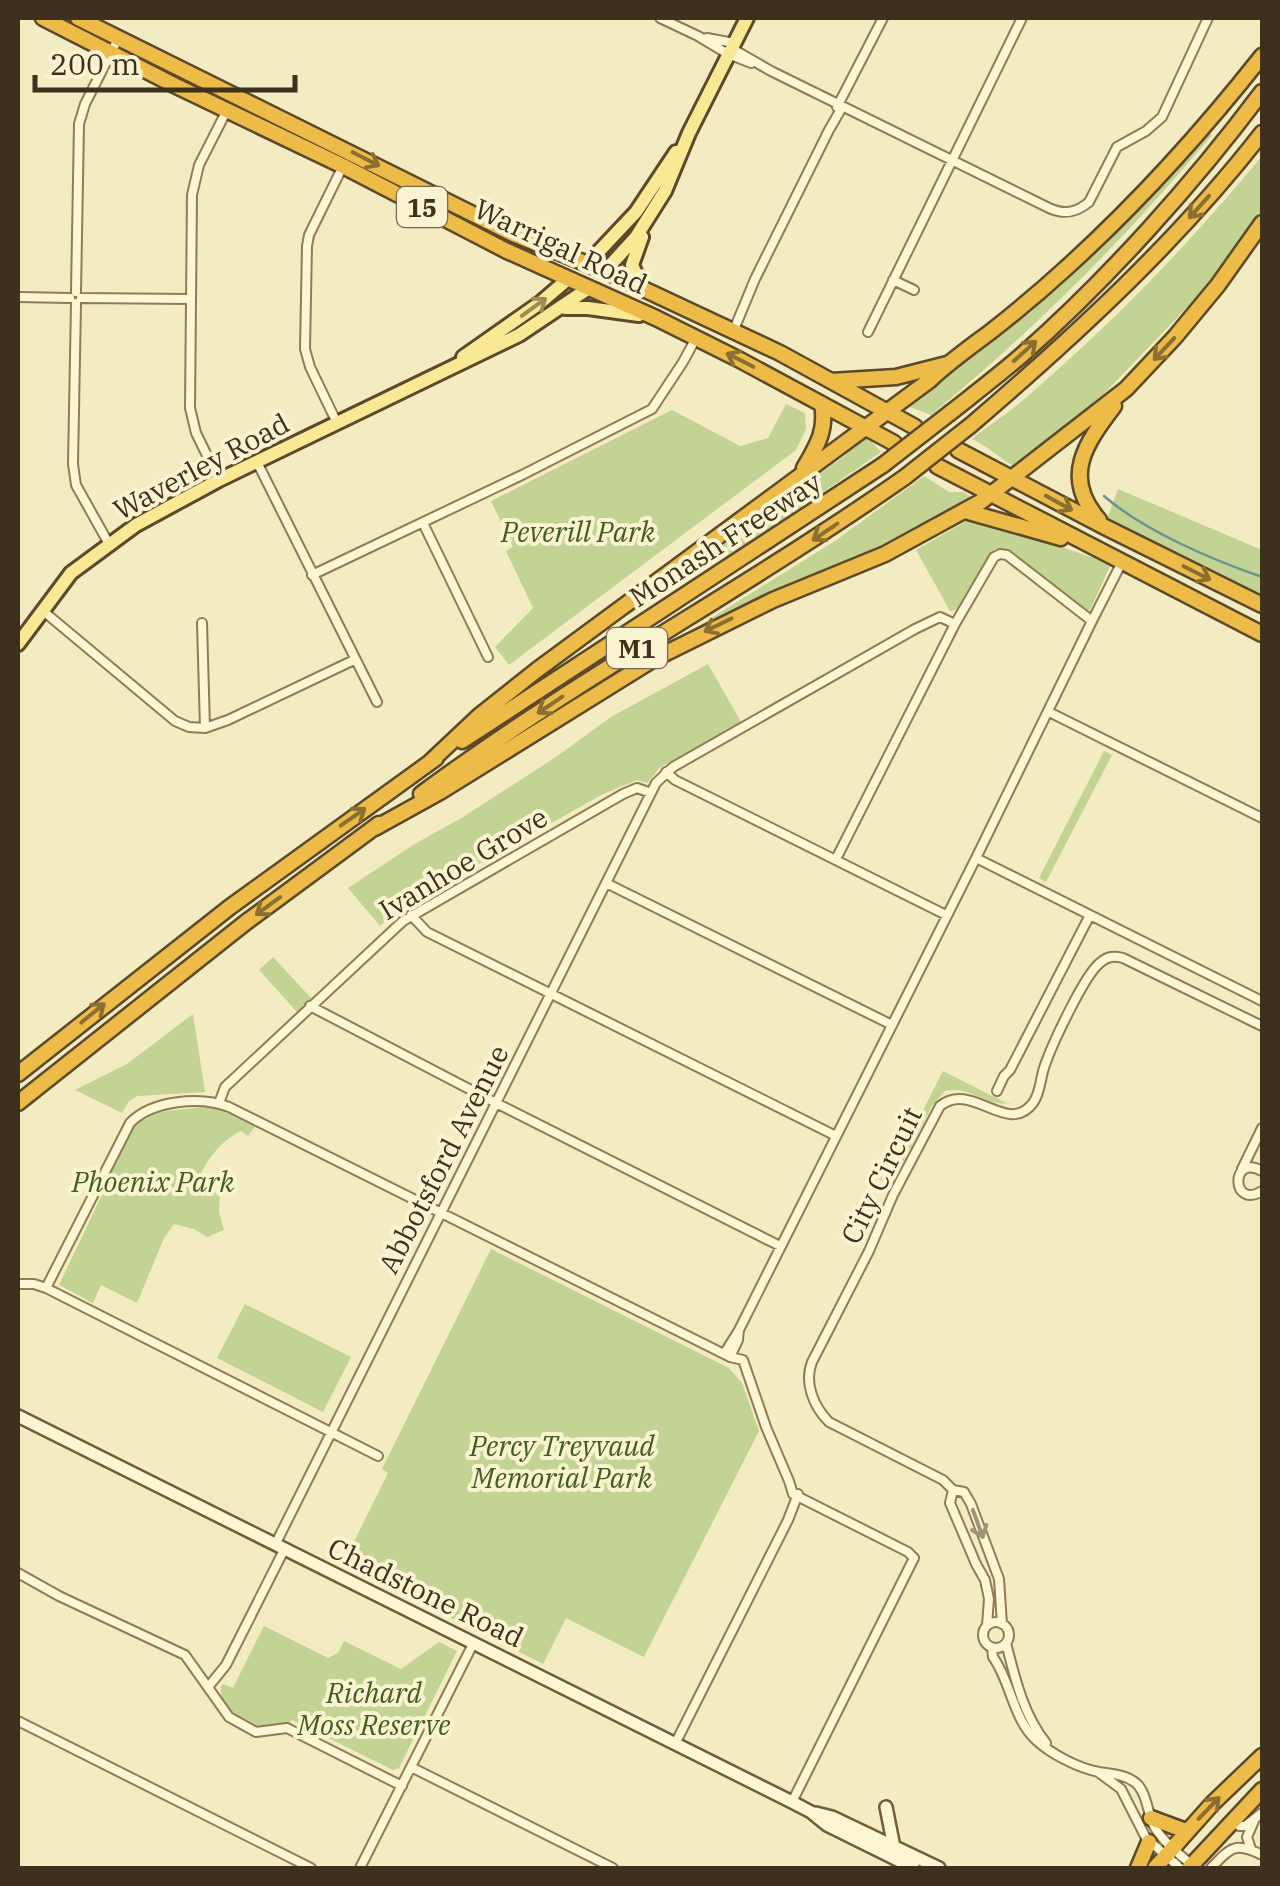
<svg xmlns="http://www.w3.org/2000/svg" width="1280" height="1886" font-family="'IBM Plex Serif',serif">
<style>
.green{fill:#c2d393}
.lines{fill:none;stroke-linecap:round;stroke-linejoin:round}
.stream{stroke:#699490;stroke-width:2.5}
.street-casing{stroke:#8f7c56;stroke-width:12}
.secondary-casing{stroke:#715d39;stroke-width:16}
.primary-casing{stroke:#5c492b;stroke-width:18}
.highway-casing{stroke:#5c492b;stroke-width:19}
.street{stroke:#fdf6d5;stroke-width:8}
.secondary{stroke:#fdf6d5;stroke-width:11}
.primary{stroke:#fae994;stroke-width:12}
.highway{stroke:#ecbb48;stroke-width:14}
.highway-bridge-casing{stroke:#5c492b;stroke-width:19;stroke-linecap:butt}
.highway-bridge{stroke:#ecbb48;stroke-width:14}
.oneway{stroke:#8c6f30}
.oneway2{stroke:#9c8c58}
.oneway3{stroke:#9d9378}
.labels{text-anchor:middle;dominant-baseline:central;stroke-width:8;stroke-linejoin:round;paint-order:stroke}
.shield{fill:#f9f3d1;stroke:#756a52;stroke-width:2.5}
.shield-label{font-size:25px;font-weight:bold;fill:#3d301c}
.street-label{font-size:28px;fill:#3d301c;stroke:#f9f3d1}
.park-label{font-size:28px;font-style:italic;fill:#445c20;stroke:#f9f3d1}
</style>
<rect width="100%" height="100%" fill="#f3ebc1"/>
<path class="green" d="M1210,134L1212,135C1125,239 1036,328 931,415L907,406C935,380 969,360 999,336C1075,275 1146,206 1210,134Z
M1262,156V211L1196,298L1100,398L1061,432L1015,467C999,458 988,446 972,439C986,427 1001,418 1015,407C1105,331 1188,246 1262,156Z
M786,404L805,413L806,429L796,450L509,665L495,647L533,608L506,551L513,547L491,501L672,410L740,446L768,438Z
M863,438L871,441L881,452L758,537L628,615L627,610C637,598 654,594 666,585C725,541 785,498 845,456L852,445Z
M924,476L949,492H964L972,498L911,533L793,582L694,631L692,630L835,541Z
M1118,489L1262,550V596L1107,519Z
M977,519L1094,558L1110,566L1090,610L1086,611L1006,549H994L958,609L950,611L916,550L966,521Z
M708,664L741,722L659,768L648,783L637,780L603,794L415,900L393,914L380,926L348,888L413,845L463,817L556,757L611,717Z
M1104,751L1112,755L1046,882L1039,878Z
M273,957L312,999L298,1013L259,970Z
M193,1014L205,1092L137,1096L129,1101L122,1113L75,1090L127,1064Z
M943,1071L1008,1104L1015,1102C989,1110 972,1085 945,1091L932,1106L891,1185L875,1177L877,1174L888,1179Z
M218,1105L257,1124L248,1136L241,1131C221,1140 202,1164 197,1186L220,1194L219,1212L224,1230L207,1237L194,1229L174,1224L164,1238L137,1303L101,1285L93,1303L59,1285L109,1180L105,1177L131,1125L159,1112Z
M491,1249L729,1368L742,1383L759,1431L644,1657L566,1618L543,1664L343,1564L388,1473L382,1469Z
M245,1304L351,1357L323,1412L217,1358Z
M264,1626L328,1658L338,1653L344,1641L401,1669L439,1642L457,1651L399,1768L393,1770L292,1720L289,1724C278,1723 267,1727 256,1725C238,1722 219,1705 221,1686L223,1684L233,1688Z"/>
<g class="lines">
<path class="stream" d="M1104,496C1144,531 1213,560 1262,577"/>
<g class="street-casing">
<path id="street" d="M660,18L698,36L728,54L751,63
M707,38L734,43
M731,48L771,71L1049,208C1064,215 1076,213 1089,202L1117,147L1146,131L1162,117L1208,18
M837,107L883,18
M893,280L914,290
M76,292L79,124L85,104L119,37
M18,297L70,298
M81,298L190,299
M76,303L73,464L76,485L109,544
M733,332L755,279L829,130L840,111V105
M868,332L1022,18
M337,423L310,367L305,349L307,246L309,235L343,166
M257,462L377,702
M219,480L196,433L190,408L192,195L199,165L227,110
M423,523L488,657
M312,575L522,475L652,409L683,362L696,338
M42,610L175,721L189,727L205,728L228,720L354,660
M1092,621L1122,562
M202,623L205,728
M1049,712L1262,818
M666,772L675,780L946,915
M976,858L1262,1001
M606,883L892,1025
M411,915L427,932L836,1136
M310,1006L496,1103L780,1246
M997,1091L1004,1076L1010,1070L1090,915
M219,1103L225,1087L403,921L623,794L637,788L651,793
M1242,1169L1262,1128
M1262,1171C1230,1153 1231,1210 1262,1191
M18,1284H34L46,1288L378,1456
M46,1288L130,1123C152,1100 201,1096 229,1107L730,1357L743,1360L766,1427L789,1481L793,1494L908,1552L914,1558L792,1802
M724,1354L739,1330L976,858L1092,621L1007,555L1000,554L994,557L955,624L836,859
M730,1357L738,1340L739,1330
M953,1490L950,1503L976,1564L985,1580L989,1599L987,1625
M275,1545L656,783L673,767L915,629L940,617L955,624
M18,1573L59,1596L185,1655L229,1717L256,1732L287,1728L402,1786
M983 1635a13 13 0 1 1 26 0a13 13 0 1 1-26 0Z
M1002,1624L999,1579L971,1504L964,1492L953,1490L943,1480L829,1422C813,1406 804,1382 812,1362L869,1251L893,1195L940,1106C972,1080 1007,1137 1033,1103C1041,1092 1040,1078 1045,1065C1052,1045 1085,973 1101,962C1108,956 1114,956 1123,958L1262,1026
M1006,1643C1015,1678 1023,1714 1046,1743
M992,1648L993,1657C1011,1682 1013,1719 1036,1740C1051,1754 1078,1768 1099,1772C1111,1774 1125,1774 1136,1783C1147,1793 1147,1812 1154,1826C1163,1842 1178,1853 1192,1865
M209,1686L226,1665L284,1550
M18,1721L311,1868
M675,1744L788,1520L798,1494
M411,1767L613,1868
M1098,1772L1121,1789L1146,1838L1180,1868
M1234,1821L1239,1826H1245L1262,1813
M1251,1849L1247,1837L1254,1821
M360,1868L473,1644
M1211,1868C1230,1848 1235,1841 1262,1855"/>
</g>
<g class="secondary-casing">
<path id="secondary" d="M18,1416L792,1802L811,1812L827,1825L914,1868
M886,1807L894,1847
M816,1813L832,1817L939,1868"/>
</g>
<g class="primary-casing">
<path id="primary" d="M642,237L632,265L643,289
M587,264L636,212L676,152
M605,271L636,237L665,191L689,133L747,18
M565,308H588L639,315
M463,357L540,303L568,279
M18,644L71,573L136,525L219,480L519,335L589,288"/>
</g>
<g class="highway-casing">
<path id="highway" d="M43,18L174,85L343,166L507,251L656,318L740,360L894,443
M78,18L513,234L605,271L780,353L915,427
M831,381L896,377L947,364
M950,413C974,394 999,375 1022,355C1109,278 1193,184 1262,92
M971,425C1076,335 1178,241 1262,133
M958,450L1105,527L1262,605
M937,466L1262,634
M804,468C817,446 827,430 822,404
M965,511L1061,538
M1099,520C1061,477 1086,443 1114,406
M462,741L883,465
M428,764L479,716L537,670L930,380C948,363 969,348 989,333C1016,312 1041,291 1065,269C1137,204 1202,132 1262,56
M421,794C576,679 747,588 905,477
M375,828L440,792L654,659L773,600L885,554L982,501L1126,389L1175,337L1218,285L1262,223
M18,1074L230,907L436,758
M18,1103L245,923L379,824
M1151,1818L1186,1831
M1138,1868L1149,1842
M1155,1868L1212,1804L1262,1756
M1189,1868L1262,1790"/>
</g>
<use href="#street" class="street"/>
<use href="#secondary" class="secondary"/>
<use href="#primary" class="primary"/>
<use href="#highway" class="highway"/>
<g class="highway-bridge-casing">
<path id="highway-bridge" d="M883,465L950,413
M905,477L971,425"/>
</g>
<use href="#highway-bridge" class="highway-bridge"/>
</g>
<defs><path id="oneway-shaft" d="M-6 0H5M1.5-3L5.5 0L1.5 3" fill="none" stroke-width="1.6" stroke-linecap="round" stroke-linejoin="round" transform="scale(2.5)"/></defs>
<g class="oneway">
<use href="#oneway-shaft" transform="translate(366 159) rotate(27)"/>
<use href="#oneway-shaft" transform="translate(1199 207) rotate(132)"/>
<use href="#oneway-shaft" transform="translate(1164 349) rotate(133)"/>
<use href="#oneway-shaft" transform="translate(1025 351) rotate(-42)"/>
<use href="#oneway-shaft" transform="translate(740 360) rotate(-153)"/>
<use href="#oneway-shaft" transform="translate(1059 503) rotate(29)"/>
<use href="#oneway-shaft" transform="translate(825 532) rotate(146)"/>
<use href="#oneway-shaft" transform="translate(1197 573) rotate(27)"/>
<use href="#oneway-shaft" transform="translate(718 625) rotate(154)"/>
<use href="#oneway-shaft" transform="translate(550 705) rotate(146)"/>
<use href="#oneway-shaft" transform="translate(353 817) rotate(-35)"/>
<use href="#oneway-shaft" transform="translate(268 906) rotate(144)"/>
<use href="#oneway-shaft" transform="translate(93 1013) rotate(-39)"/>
<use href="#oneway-shaft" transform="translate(1209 1808) rotate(-46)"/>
</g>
<use class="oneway2" href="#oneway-shaft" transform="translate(534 307) rotate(-36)"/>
<use class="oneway3" href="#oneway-shaft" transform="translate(978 1524) rotate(70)"/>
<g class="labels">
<g class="shield">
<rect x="397" y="187" width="50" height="40" rx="8"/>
<rect x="607" y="628" width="60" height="40" rx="8"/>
</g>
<g class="shield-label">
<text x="422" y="207">15</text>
<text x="637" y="648">M1</text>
</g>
<g class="street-label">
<text transform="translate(561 246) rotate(25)">Warrigal Road</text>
<text transform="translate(201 466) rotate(-28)">Waverley Road</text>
<text transform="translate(725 539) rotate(-33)">Monash Freeway</text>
<text transform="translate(463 863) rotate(-31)">Ivanhoe Grove</text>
<text transform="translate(443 1159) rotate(-63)">Abbotsford Avenue</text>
<text transform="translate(881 1175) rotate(-64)">City Circuit</text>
<text transform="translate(426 1592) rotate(26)">Chadstone Road</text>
</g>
<g class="park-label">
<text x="578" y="531">Peverill Park</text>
<text x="153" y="1181">Phoenix Park</text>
<text x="562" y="1445">Percy Treyvaud<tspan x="562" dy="32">Memorial Park</tspan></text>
<text x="374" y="1692">Richard<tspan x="374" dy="32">Moss Reserve</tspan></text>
</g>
</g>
<rect width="1280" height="1886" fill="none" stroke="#3d301c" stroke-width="40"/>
<path d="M35 75v15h260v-15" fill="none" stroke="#3d301c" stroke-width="5"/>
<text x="50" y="75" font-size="30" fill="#3d301c" stroke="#f9f3d1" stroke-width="8" paint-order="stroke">200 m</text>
</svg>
